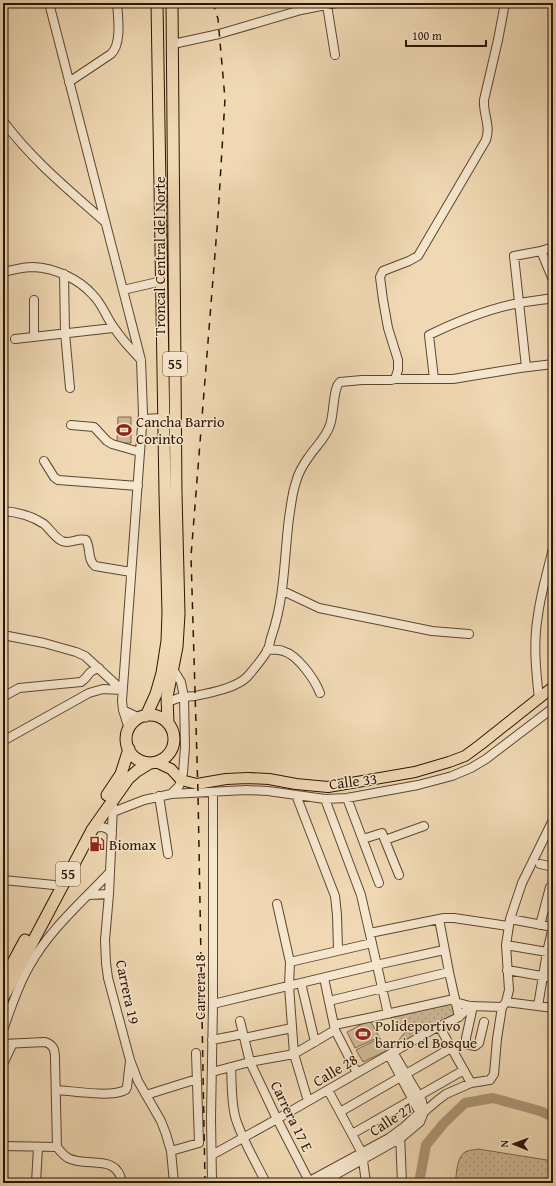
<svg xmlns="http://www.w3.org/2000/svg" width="556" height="1186" font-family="'Gentium Book Plus',serif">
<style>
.green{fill:url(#green-dots);stroke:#7d664c}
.pitch{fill:#ceb795;stroke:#7d664c}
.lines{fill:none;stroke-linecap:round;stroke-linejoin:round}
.river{stroke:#ad9677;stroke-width:10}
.minor-casing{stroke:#5d462e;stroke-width:10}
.major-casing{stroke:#2c1502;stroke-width:12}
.highway-casing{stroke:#2c1502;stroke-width:13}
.minor{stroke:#f5e6ce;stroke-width:8}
.major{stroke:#efd8b3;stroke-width:10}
.highway{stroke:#efd8b3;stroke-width:11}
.rail{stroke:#2c1502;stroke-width:1.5;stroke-dasharray:7 7;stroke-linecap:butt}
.labels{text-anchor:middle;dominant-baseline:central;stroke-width:3;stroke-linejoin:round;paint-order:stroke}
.shield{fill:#f5e6ce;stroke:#68543f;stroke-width:1}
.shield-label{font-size:14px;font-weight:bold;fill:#2c1502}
.street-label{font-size:15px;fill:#2c1502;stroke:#f5e6ce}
.poi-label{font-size:15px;fill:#2c1502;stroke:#f5e6ce;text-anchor:start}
</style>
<defs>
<pattern id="green-dots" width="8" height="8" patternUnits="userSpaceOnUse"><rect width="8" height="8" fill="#ceb795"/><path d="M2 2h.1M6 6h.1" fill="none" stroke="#b19c7f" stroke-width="1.8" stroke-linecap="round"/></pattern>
</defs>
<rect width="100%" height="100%" fill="#efd8b3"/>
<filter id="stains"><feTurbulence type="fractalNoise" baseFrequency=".005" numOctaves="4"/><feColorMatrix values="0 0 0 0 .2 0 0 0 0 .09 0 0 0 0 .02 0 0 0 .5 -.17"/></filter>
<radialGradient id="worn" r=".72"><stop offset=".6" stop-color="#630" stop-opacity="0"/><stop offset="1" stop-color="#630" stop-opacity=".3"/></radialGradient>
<path class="green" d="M452,1003L455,1009L454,1014L400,1045L398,1041L406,1031L405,1026L400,1023L393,1021L391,1018Z
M478,1149L553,1161V1183H455C457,1174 456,1158 465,1152C469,1150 474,1150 478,1149Z"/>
<path class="pitch" d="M118,417H131V443H117Z
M370,1020L379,1037L355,1048L347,1032Z
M380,1038L386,1051L363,1062L356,1050Z"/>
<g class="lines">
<path class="river" d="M419,1183L426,1145L444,1123L465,1103L493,1098L540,1111L553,1117"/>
<g class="minor-casing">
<path id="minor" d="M49,3L141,360L143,414L140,452L122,701L123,710L129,729
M327,5L335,55
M173,44L219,34L301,10L336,3
M69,82L111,54C122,44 118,17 117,3
M3,121C32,160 69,190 105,222
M541,251L553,280
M3,272C13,270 23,267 33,267C55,268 79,279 93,295C103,305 107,319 115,329C122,340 132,350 141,360
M64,274L65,333L70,388
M123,290L162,281
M34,337V300
M15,339L113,328
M526,367L514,256L541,251L553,247
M395,379L398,370V360L388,328L383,300L380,277L383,271L409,261L418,256L486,140C491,126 483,114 484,100L498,40L505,3
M434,379L429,335C458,321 487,309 519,303C530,301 542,300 553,298
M142,419L164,418
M71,425L94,427L107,441L112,444L140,452
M44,461L54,477L58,480L138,486
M3,511C17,512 32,516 44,524C50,529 55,538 62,541C70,545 78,537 86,540C91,548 87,560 95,566L131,572
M283,591L319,608L432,631L469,634
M3,635L44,643L76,652L85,656L122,690
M267,650C273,650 278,649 283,651C298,655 315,680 320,693
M3,697L19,688L81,682C90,676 86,672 99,668
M539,699C536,671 533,643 538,615C541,592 548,570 553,548
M166,704C175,697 184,697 195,696C210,693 237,688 248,676C253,670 265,656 268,649C270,645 270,639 272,635C285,596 284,558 289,518C291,506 292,493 296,482C298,474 303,465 308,458C315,447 326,438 330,425C334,415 333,387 340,382L362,380H391L395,379H453L520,368L553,364
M123,710L140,718
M3,741L89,693L103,689L122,690
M171,794L179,786L181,780L183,773L185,747L184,697L181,682L173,669
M296,795L335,896L337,915L338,950
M159,796L168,854
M347,798L379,883
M325,799L361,895L388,1014
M113,806L109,894L105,940L106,963L108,978L130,1060L138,1081L161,1121L166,1134L171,1151L174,1183
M113,812L144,800L171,794L246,790L268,791L325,799L347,798L418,785L452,776L471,768L486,759L553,708
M92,829C101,826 106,826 112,833
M363,839L382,833L399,875
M385,840L424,826
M540,864L553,867
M3,880L54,885
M89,895L109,894
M277,904L290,962L289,986L294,1054L308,1101
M439,919L449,972L459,1017
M510,919L553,927
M540,925L550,887
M370,933L444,918H454L508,926
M506,945L553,953
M3,962L11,966
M290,962L372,943
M507,970L553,978
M324,978L335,1030L357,1073
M301,983L315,1042
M329,1001L449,972
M455,1002L470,1006L502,1007L506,1002L509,990L506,945L510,919L522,883L553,820
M506,1002L553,1008
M213,1004L376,965L444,950
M473,1006L466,1038V1042L469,1045L475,1046L479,1043L484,1022
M538,1006L547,952L553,927
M240,1021L250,1062L277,1119L310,1183
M334,1025L373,1017L454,999
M439,1026L471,1083
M3,1030C11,1008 18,985 30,965C50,929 82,902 110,872
M244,1038L292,1028
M212,1040L243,1034
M3,1044L45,1042C54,1045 55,1050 55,1059L57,1147C60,1151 63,1155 68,1158C87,1168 118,1153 122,1183
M389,1055L417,1108L424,1112
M3,1064L12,1045
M231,1067C232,1083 231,1100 235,1116C240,1136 257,1164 266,1183
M212,1072L250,1062L294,1054L335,1030
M56,1090C73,1091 108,1097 123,1091C126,1090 126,1090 127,1087L130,1061
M328,1090L362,1153L366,1183
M146,1095L197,1079
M340,1112L451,1048
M400,1133L402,1183
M352,1134L464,1070
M3,1146L57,1147
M171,1151L199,1143L196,1053
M212,1155L277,1119L432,1030L459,1017L470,1006
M36,1183L38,1147
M212,1183L211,1118L213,1004V792
M306,1183L389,1138L404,1127L417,1115L424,1112L438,1100L446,1094L471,1083L490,1080L494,1074L497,1039L502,1007
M321,1183L401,1138L420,1122L424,1112L422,1101L393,1052"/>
</g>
<g class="major-casing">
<path id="major" d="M156,762L171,769L181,780L197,784L226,779L248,778L269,779L296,784L328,787L415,772L449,762L465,756L480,745L553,687"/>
</g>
<g class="highway-casing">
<path id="highway" d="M126 739a24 24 0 1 1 48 0a24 24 0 1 1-48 0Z
M146,716L156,694L162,673L167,641L168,613L165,493L157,3
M168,723L167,697L177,647L179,614L176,493L172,3
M107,795L121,774L129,749
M3,981L25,940
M3,998L92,830L128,779L137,771L150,763"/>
</g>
<use href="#minor" class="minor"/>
<use href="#major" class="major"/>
<use href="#highway" class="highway"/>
<path class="rail" d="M205,1183L198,793L191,556L218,216L225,99L218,19L213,3"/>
</g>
<defs>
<g id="stadium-bare" transform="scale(1.2)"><path d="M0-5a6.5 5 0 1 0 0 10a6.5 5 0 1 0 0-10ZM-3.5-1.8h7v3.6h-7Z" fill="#8f2418" stroke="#f5e6ce" stroke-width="2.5" paint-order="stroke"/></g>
<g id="fuel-bare" transform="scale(1.2)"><path d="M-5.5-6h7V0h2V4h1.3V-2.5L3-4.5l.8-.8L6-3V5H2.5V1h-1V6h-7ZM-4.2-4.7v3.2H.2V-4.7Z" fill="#8f2418" stroke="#f5e6ce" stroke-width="2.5" paint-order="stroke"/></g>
</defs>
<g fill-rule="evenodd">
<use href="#stadium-bare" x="124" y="430"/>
<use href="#fuel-bare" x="97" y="844"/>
<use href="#stadium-bare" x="363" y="1034"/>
</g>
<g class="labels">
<g class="shield">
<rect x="163" y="352" width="24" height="24" rx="3"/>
<rect x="56" y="862" width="24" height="24" rx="3"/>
</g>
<g class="shield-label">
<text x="175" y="364">55</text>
<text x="68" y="874">55</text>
</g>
<g class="street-label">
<text transform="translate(159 256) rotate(-90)">Troncal Central del Norte</text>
<text transform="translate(353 781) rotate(-7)">Calle 33</text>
<text transform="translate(199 987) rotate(-90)">Carrera 18</text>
<text transform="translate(128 992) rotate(78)">Carrera 19</text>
<text transform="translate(335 1070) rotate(-31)">Calle 28</text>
<text transform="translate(292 1116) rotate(64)">Carrera 17 E</text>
<text transform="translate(391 1119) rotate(-33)">Calle 27</text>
</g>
<g class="poi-label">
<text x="136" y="421">Cancha Barrio<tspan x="136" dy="17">Corinto</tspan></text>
<text x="109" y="844">Biomax</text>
<text x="375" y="1025">Polideportivo<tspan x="375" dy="17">barrio el Bosque</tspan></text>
</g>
</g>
<rect width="556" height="1186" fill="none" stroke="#efd8b3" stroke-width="16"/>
<rect x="4" y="4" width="548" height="1178" fill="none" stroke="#2c1502" stroke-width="2"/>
<rect x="8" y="8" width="540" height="1170" fill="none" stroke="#2c1502"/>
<g transform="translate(514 1144) rotate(271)" stroke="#f5e6ce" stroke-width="3" paint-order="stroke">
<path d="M0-3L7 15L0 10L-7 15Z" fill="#2c1502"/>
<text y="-6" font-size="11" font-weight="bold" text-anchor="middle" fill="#2c1502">N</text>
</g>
<path d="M406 40v6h80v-6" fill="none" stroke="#2c1502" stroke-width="2"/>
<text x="412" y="40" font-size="12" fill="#2c1502" stroke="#f5e6ce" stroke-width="3" paint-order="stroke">100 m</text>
<rect width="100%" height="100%" filter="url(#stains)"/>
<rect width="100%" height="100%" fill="url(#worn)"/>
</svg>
